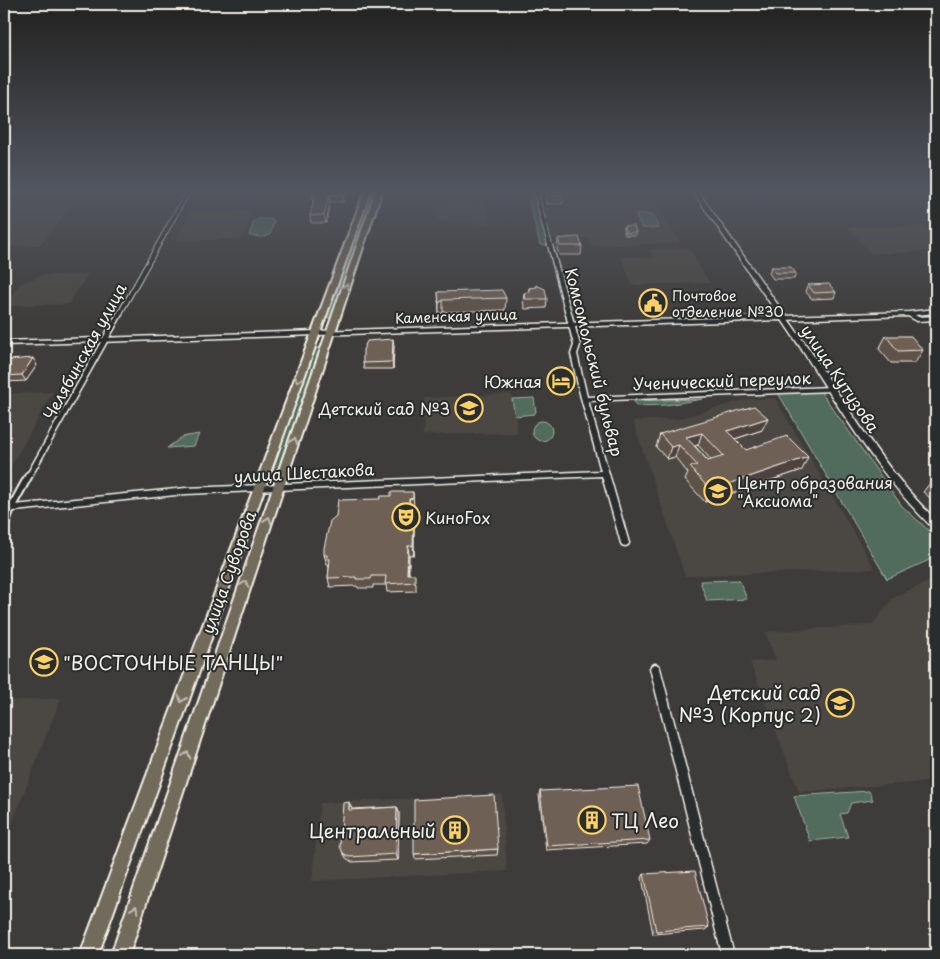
<svg xmlns="http://www.w3.org/2000/svg" width="940" height="959" font-family="'Playpen Sans',sans-serif">
<style>
.built{fill:#4c4742}
.green{fill:#516c5b;stroke:#a2aea2}
.lines{fill:none;stroke-linecap:round;stroke-linejoin:round}
.pedestrian-far2-casing{stroke:#f4f1e8;stroke-width:6}
.pedestrian-far1-casing{stroke:#f4f1e8;stroke-width:8}
.pedestrian-casing{stroke:#f4f1e8;stroke-width:10}
.minor-casing{stroke:#f4f1e8;stroke-width:3}
.tertiary-casing{stroke:#f4f1e8;stroke-width:3}
.primary-casing{stroke:#f4f1e8;stroke-width:4}
.pedestrian-far2{stroke:#2a2d2e;stroke-width:4}
.pedestrian-far1{stroke:#2a2d2e;stroke-width:5}
.pedestrian{stroke:#2a2d2e;stroke-width:6}
.minor{fill:#2a2d2e;fill-rule:evenodd}
.tertiary{fill:#2a2d2e;fill-rule:evenodd}
.primary{fill:#726b5a;fill-rule:evenodd}
.wall{fill:#5f5349;stroke:#f4f1e8;fill-rule:evenodd}
.shaded-wall{fill:#4d433c;stroke:#f4f1e8}
.building{fill:#6e6055;stroke:#f4f1e8;fill-rule:evenodd}
.oneway{stroke:#c0bbaf}
.labels{text-anchor:middle;dominant-baseline:central;stroke-width:4;stroke-linejoin:round;paint-order:stroke}
.far-poi-label{font-size:14px;fill:#f4f1e8;stroke:#2a2d2e;text-anchor:start}
.far-street-label{font-size:14px;fill:#f4f1e8;stroke:#2a2d2e}
.street-label{font-size:16px;fill:#f4f1e8;stroke:#2a2d2e}
.poi-label{font-size:16px;fill:#f4f1e8;stroke:#2a2d2e;text-anchor:end}
.near-poi-label{font-size:19px;fill:#f4f1e8;stroke:#2a2d2e;text-anchor:start}
</style>
<rect width="100%" height="100%" fill="#3e3c3a"/>
<filter id="ink" filterUnits="userSpaceOnUse"><feTurbulence type="fractalNoise" baseFrequency=".02" numOctaves="2"/><feDisplacementMap in="SourceGraphic" scale="10" xChannelSelector="R" yChannelSelector="G"/><feConvolveMatrix kernelMatrix="1 2 1 2 8 2 1 2 1" color-interpolation-filters="sRGB"/></filter>
<g filter="url(#ink)">
<path class="built" d="M593,190H654L660,199H631L627,193H594Z
M656,201L680,243L591,246L588,238L552,239L543,207L566,206L565,203Z
M466,202L470,204H486L490,224H474L469,221L438,222L436,205L443,203Z
M72,206L40,245L4,246V207Z
M253,211L242,239L175,241L191,212Z
M925,226L936,236V251L872,254L847,227Z
M689,248L709,283L632,285L621,257H653L650,249Z
M88,274L68,304L4,306L20,284L42,275Z
M53,392L6,475H4V394Z
M511,394L518,433L423,435L424,398Z
M775,398L875,569L685,576L633,421L677,419L748,399Z
M936,578V781L799,792L750,662L776,660L765,632L872,625L893,598Z
M61,698L4,844V701Z
M502,794L507,871L312,881L320,803Z"/>
<path class="green" d="M526,190H534L549,245H540Z
M372,194H375L332,318H328Z
M638,213L653,215L659,228H642L636,216Z
M258,219H272L274,221L270,235L264,237L249,236L254,221Z
M316,348H320L277,471H272Z
M821,392L902,506L936,537V557L887,579L778,393Z
M534,398L536,412L534,414L515,416L512,399Z
M703,399L666,405L636,406L634,401Z
M532 431a10 10 0 1 1 20 0a10 10 0 1 1-20 0Z
M199,434L194,446L167,448L182,437Z
M739,580L747,599L707,601L700,581Z
M869,791L873,800L851,803L847,813L840,814L848,837L810,841L794,796Z"/>
<g class="lines">
<g class="pedestrian-far2-casing">
<path id="pedestrian-far2" d="M535,190L550,245
M119,315L189,190"/>
</g>
<g class="pedestrian-far1-casing">
<path id="pedestrian-far1" d="M29,476L120,313"/>
</g>
<g class="pedestrian-casing">
<path id="pedestrian" d="M4,527L11,508L29,475"/>
</g>
<g class="minor-casing">
<path id="minor" d="M548,244L552,245L580,345L577,354L587,397L831,387L834,389L831,391L588,401L629,543L628,545L625,546L622,545L621,543L602,476L186,494L4,512V506L186,488L601,471L580,394L571,354L574,345L548,245Z
M936,309V313L915,315L918,317L936,316V320L917,321L908,316L782,320L779,318L782,316L909,312Z
M655,664L658,665L660,668L734,955H722L650,668L652,665Z"/>
</g>
<g class="tertiary-casing">
<path id="tertiary" d="M692,190H697C734,243 772,296 809,349C849,408 884,470 936,520V529L933,528C870,467 831,391 782,320L4,345V341L779,316Z"/>
</g>
<g class="primary-casing">
<path id="primary" d="M365,190H371L98,955H80Z
M376,190H382L129,955H111Z"/>
</g>
<use href="#pedestrian-far2" class="pedestrian-far2"/>
<use href="#pedestrian-far1" class="pedestrian-far1"/>
<use href="#pedestrian" class="pedestrian"/>
<use href="#minor" class="minor"/>
<use href="#tertiary" class="tertiary"/>
<use href="#primary" class="primary"/>
</g>
<path class="wall" d="M345,190L343,202H330L326,223H311L310,216L313,203L312,196Z
M546,190L563,196V204H547L545,198Z
M624,226L636,232V235H625L623,229Z
M558,239L582,246L581,255H559L557,248Z
M771,267L796,273L794,279H773L769,273Z
M536,285L547,299L546,308L525,309L523,302L524,293L528,292L529,288L536,287Z
M808,285L836,292L834,298L812,299L805,291Z
M438,292L506,298L505,310L443,312L439,315Z
M886,336L923,350L915,363H891L879,349Z
M394,346L393,369H364L363,363Z
M37,365L26,381L4,382V367Z
M762,430L735,439L746,450L802,470L705,502L685,480L688,473L675,457L667,459L656,447L660,434ZM698,445L711,460L708,461L695,446Z
M933,479H936V503L923,492Z
M413,492L414,508H410V519H414V555H409V574L416,583V591L387,592L386,585H373V588H358L357,586L330,587L328,578L329,568L328,564H327L324,555L380,499L391,496Z
M540,791L650,840L647,844L546,850L539,795Z
M397,807L399,813L398,860L352,862L346,858L340,846L352,809Z
M498,849L497,855L415,859L414,854Z
M644,874L709,927L705,930L653,934L642,878Z"/>
<path class="shaded-wall" d="M343,190H345L343,202L342,195Z
M329,195L330,202L326,223L324,215Z
M443,300V312L439,315V303Z
M393,339L394,346L393,369L392,362Z
M33,358L37,365L26,381L22,375Z
M768,418L762,430L722,443L727,431Z
M702,433L698,445L682,450L686,437Z
M679,445L675,457L667,459L671,447Z
M808,457L802,470L705,502L710,490Z
M409,499L410,508V529L409,519Z
M414,519V555L413,545Z
M408,546L409,555L408,583L407,574Z
M349,802L352,809V816L349,810Z
M397,807L399,813L398,860L396,854Z"/>
<path class="building" d="M313,190H343L342,195H329L324,215L310,216L315,195L312,196Z
M546,190H561L563,196H548Z
M624,226H634L636,232L626,233Z
M579,237L582,246H560L558,239L566,238Z
M771,267H791L796,273H775Z
M829,284L836,292L814,293L808,285Z
M536,285L545,289L547,299H525L524,293L530,292L529,288L537,287Z
M502,290L506,298L443,300L439,303L438,292Z
M886,336H911L923,350L898,351Z
M393,339L392,362L363,363V350L367,341Z
M33,358L22,375L4,376V367L9,360Z
M754,406L768,418L727,431L746,450L787,436L808,457L710,490L690,467L697,465L679,445L671,447L660,434ZM702,433L724,456L708,461L686,437Z
M391,492H413V498L409,499V519H414L413,545L408,546L407,574H415V582L385,584L386,576H372L371,579H356V577L328,578L330,559H327V555H324V548L330,521L336,516L338,500L380,499L381,496H391Z
M638,786L650,840L547,846L540,791Z
M494,795L498,849L414,854V800Z
M349,802V810L397,807L396,854L349,857L343,853L340,846L343,803Z
M695,871L709,927L656,931L644,874Z"/>
<defs><path id="oneway-chevron" d="M-2-3.5L2.5 0L-2 3.5" fill="none" stroke-width="1.6" stroke-linecap="round" stroke-linejoin="round" transform="scale(1.25)"/></defs>
<g class="oneway">
<use href="#oneway-chevron" transform="translate(346 287) rotate(-71)"/>
<use href="#oneway-chevron" transform="translate(298 379) rotate(110)"/>
<use href="#oneway-chevron" transform="translate(294 441) rotate(-71)"/>
<use href="#oneway-chevron" transform="translate(268 520) rotate(-71)"/>
<use href="#oneway-chevron" transform="translate(245 584) rotate(-71)"/>
<use href="#oneway-chevron" transform="translate(182 699) rotate(110)"/>
<use href="#oneway-chevron" transform="translate(187 755) rotate(-71)"/>
<use href="#oneway-chevron" transform="translate(135 909) rotate(-71)"/>
</g>
</g>
<linearGradient id="sky" x2="0" y2="1"><stop stop-color="#222120"/><stop offset="0.59" stop-color="#525660"/><stop offset="1" stop-color="#525660" stop-opacity="0"/></linearGradient>
<rect width="940" height="324" fill="url(#sky)"/>
<defs>
<g id="civic-ring" transform="scale(1.4375)"><circle r="9.5" fill="#2a2d2e" stroke="#ffd166" stroke-width="1.5"/><path d="M-.6-6.5H3V-4.5H.6V-3L4-1V1h2V6H-6V1h2V-1L-.6-3ZM-1.2 2.5V6h2.4V2.5Z" fill="#ffd166"/></g>
<g id="hotel-ring" transform="scale(1.4375)"><circle r="9.5" fill="#2a2d2e" stroke="#ffd166" stroke-width="1.5"/><path d="M-6-4.5h1.5V1H6V5H4.5V3h-9V5H-6ZM-4 0a1.8 1.8 0 1 1 3.6 0ZM.5 0V-2.5h3Q6-2.5 6 0Z" fill="#ffd166"/></g>
<g id="school-ring" transform="scale(1.4375)"><circle r="9.5" fill="#2a2d2e" stroke="#ffd166" stroke-width="1.5"/><path d="M0-5L7-2L0 1L-7-2ZM-4 1L0 2.5L4 1V4Q0 6-4 4Z" fill="#ffd166"/></g>
<g id="theatre-ring" transform="scale(1.4375)"><circle r="9.5" fill="#2a2d2e" stroke="#ffd166" stroke-width="1.5"/><path d="M-5-5.5Q0-4 5-5.5V0Q5 5 0 6Q-5 5-5 0ZM-3.3-2.5H-1v1.5H-3.3ZM1-2.5H3.3v1.5H1ZM-2.8 1Q0 5.5 2.8 1Z" fill="#ffd166"/></g>
<g id="building-ring" transform="scale(1.4375)"><circle r="9.5" fill="#2a2d2e" stroke="#ffd166" stroke-width="1.5"/><path d="M-4-6H4V6H1V3H-1V6H-4ZM-2.5-4.3h1.7v1.8h-1.7ZM.8-4.3h1.7v1.8H.8ZM-2.5-1h1.7V.8h-1.7ZM.8-1h1.7V.8H.8Z" fill="#ffd166"/></g>
</defs>
<g fill-rule="evenodd">
<use href="#civic-ring" x="653" y="303"/>
<use href="#hotel-ring" x="561" y="381"/>
<use href="#school-ring" x="469" y="408"/>
<use href="#school-ring" x="718" y="491"/>
<use href="#theatre-ring" x="406" y="517"/>
<use href="#school-ring" x="44" y="662"/>
<use href="#school-ring" x="840" y="703"/>
<use href="#building-ring" x="592" y="820"/>
<use href="#building-ring" x="455" y="830"/>
</g>
<g class="labels">
<g class="far-poi-label">
<text x="672" y="295">Почтовое<tspan x="672" dy="16">отделение №30</tspan></text>
</g>
<g class="far-street-label">
<text transform="translate(456 316) rotate(-2)">Каменская улица</text>
</g>
<g class="street-label">
<text transform="translate(84 351) rotate(-61)">Челябинская улица</text>
<text transform="translate(595 362) rotate(76)">Комсомольский бульвар</text>
<text transform="translate(841 378) rotate(56)">улица Кутузова</text>
<text transform="translate(722 380) rotate(-2)">Ученический переулок</text>
<text transform="translate(304 472) rotate(-3)">улица Шестакова</text>
<text transform="translate(228 572) rotate(-70)">улица Суворова</text>
</g>
<g class="poi-label">
<text x="542" y="381">Южная</text>
<text x="450" y="408">Детский сад №3</text>
<text x="737" y="482" text-anchor="start">Центр образования<tspan x="737" dy="18">"Аксиома"</tspan></text>
<text x="425" y="517" text-anchor="start">КиноFox</text>
</g>
<g class="near-poi-label">
<text x="63" y="662">"ВОСТОЧНЫЕ ТАНЦЫ"</text>
<text x="821" y="692" text-anchor="end">Детский сад<tspan x="821" dy="22">№3 (Корпус 2)</tspan></text>
<text x="611" y="820">ТЦ Лео</text>
<text x="436" y="830" text-anchor="end">Центральный</text>
</g>
</g>
<rect width="940" height="959" fill="none" stroke="#2a2d2e" stroke-width="20"/>
<rect x="10" y="10" width="920" height="939" fill="none" stroke="#f4f1e8" stroke-width="2" filter="url(#ink)"/>
</svg>
